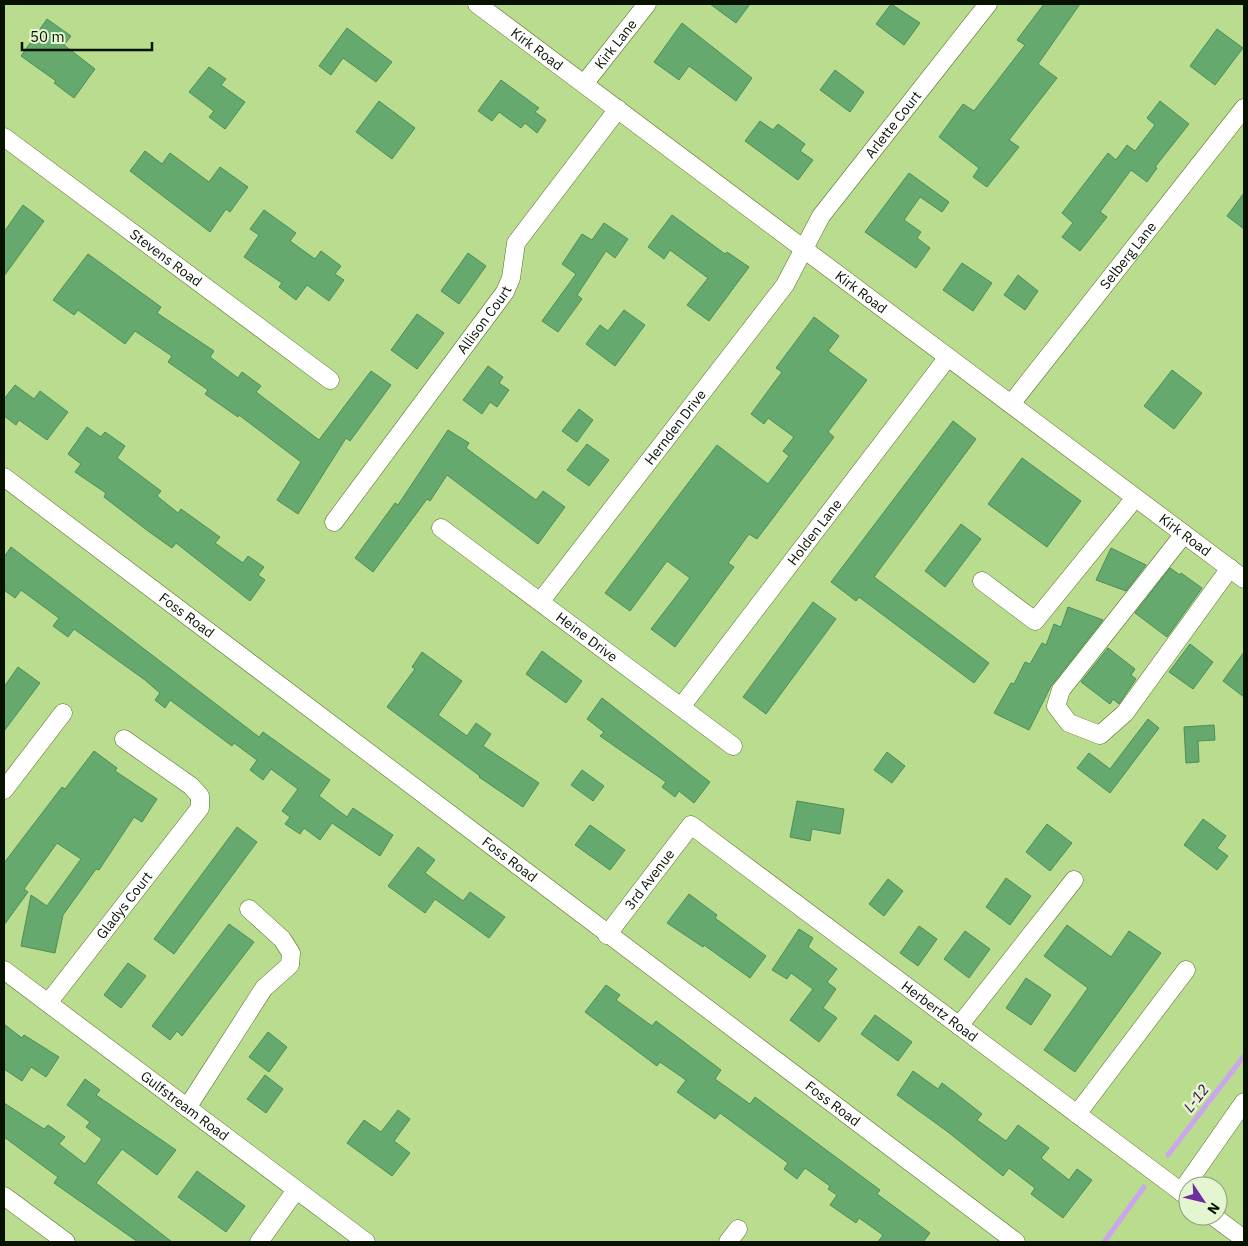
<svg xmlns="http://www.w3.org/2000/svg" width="1248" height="1246" font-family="'IBM Plex Sans',sans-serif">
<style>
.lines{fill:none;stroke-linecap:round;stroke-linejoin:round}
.stream{stroke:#cba5ed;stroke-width:5}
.building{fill:#65a96f;stroke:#4b8f57}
.minor-casing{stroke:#527023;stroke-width:19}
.minor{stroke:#fff;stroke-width:18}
.labels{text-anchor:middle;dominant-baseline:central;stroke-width:5;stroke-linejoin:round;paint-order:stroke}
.street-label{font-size:14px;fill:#071200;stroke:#e4f6cf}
.water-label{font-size:15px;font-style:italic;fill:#40095f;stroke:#e4f6cf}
</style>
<rect width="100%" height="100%" fill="#b9dc8e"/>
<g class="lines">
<path class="stream" d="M1168,1155L1244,1056
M1104,1242L1144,1187"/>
</g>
<path class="building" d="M710,4H750L736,23Z
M891,4L920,23L904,45L876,24Z
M1044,4H1080L1038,64L1057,78L1009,140L1019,147L987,187L973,177L979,168L939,137L963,104L974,111L1025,45L1017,40Z
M47,19L71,36L64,45L95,69L74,98L54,83L56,81L21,56Z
M682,23L752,78L736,101L689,66L679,80L654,62Z
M347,28L392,62L376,82L343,58L331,75L319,66Z
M1217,29L1243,48L1215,85L1190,66Z
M209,67L226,79L221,85L245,102L225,129L209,117L214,111L189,92Z
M835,70L864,92L850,112L820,90Z
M501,80L539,108L535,112L546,120L537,133L525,123L521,128L499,112L492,121L478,111Z
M379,101L415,128L392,159L356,132Z
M1160,101L1189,124L1155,167L1157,168L1147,182L1131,170L1100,212L1107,217L1080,251L1062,237L1073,223L1062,213L1108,153L1116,160L1127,145L1135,151L1155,125L1147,118Z
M760,121L773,130L778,124L805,144L800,151L813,160L798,180L745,141Z
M145,151L162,164L170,153L209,182L220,167L248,187L230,212L226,209L210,232L130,171Z
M909,173L949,202L942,212L920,197L904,220L921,232L917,238L930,248L916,268L865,232Z
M1244,193V229L1227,216Z
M23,205L44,221L4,276V232Z
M264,210L296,233L290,241L315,259L321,251L341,266L335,274L344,280L329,301L307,285L296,300L279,287L282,283L244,257L259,235L250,229Z
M672,215L725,254L727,252L749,267L709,321L687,305L708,278L670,250L664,259L648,247Z
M604,223L628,239L615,258L606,251L577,295L582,299L558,332L542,321L576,274L562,264L582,234L592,240Z
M468,253L486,266L459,304L441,291Z
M88,254L161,307L157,313L214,351L210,357L238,378L242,372L261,386L256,392L319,440L371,371L391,385L350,441L346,438L298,514L277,500L301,462L239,415L238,417L205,394L208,390L168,362L172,356L135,331L125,344L78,310L74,315L53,300Z
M962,263L992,283L973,311L943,290Z
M1018,275L1038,291L1025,310L1004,295Z
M624,310L645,325L615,366L586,344L600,325L608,331Z
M417,314L444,333L417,369L391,350Z
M814,317L839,336L828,351L867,380L828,432L834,437L757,539L749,534L728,563L734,567L675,647L651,629L690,578L667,561L630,611L605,593L717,445L768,484L789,456L783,451L794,437L768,418L764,424L751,414L782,372L776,368Z
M488,366L503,377L499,383L509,390L497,407L490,402L482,414L463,400Z
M1172,370L1202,393L1174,429L1144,406Z
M15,385L34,399L40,391L68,412L47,440L19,420L16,425L4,416V399Z
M579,409L593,420L577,442L562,431Z
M953,421L976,439L874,577L989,663L974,683L859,597L856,601L831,582Z
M87,427L101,437L105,432L125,446L117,458L161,491L157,496L178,513L181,509L220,537L215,543L243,563L248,556L264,567L258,575L265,580L250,601L176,543L172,548L148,531L104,497L106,493L75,472L81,464L68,454Z
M448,430L469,443L466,448L536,500L543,491L565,507L538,544L447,475L430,501L427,499L373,572L355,558L395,503L398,505Z
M587,444L609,460L589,486L567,470Z
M1022,458L1081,501L1047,547L988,504Z
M961,524L981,539L945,587L925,571Z
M11,547L259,737L263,732L330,780L319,796L347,817L353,808L393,835L380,856L332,823L320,840L304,828L300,834L285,824L290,817L282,811L298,789L271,769L263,780L250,770L257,760L234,743L232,746L170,700L165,708L155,700L160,693L145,680L74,629L68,637L53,626L59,618L21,590L15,598L4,590V557Z
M1111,548L1146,565L1126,591L1096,580Z
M1170,568L1180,575L1181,573L1202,588L1167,637L1135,613Z
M813,602L836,619L766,714L743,697Z
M1068,607L1103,620L1051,686L1029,730L994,713L1011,683L1014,684L1025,662L1030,664L1042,643L1046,645L1054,624L1061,627Z
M1190,644L1213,662L1193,689L1169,672Z
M1108,648L1135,669L1131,675L1136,679L1119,704L1113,699L1110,704L1081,682Z
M542,651L582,681L566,703L526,674Z
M422,652L462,681L438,715L467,736L476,723L491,734L483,746L539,783L523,807L479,777L480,776L387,707L415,669L412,667Z
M1244,652V697L1223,681Z
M18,667L40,683L4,731V687Z
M602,698L710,782L694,803L679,791L675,797L662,787L666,782L600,736L604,732L587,719Z
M1148,719L1159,728L1110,793L1077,768L1089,753L1110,769Z
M1214,725L1215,740L1198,741L1199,762L1186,763L1184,727Z
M94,751L117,768L115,771L157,799L142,822L134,817L99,870L96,869L63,915L55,953L21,946L31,895L47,906L81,859L57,843L24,889L28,892L4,925V863L62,787L65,789Z
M887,752L905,766L892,783L874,770Z
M582,770L604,786L593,801L571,785Z
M797,801L844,809L840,834L812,829L810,841L790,837Z
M1203,819L1226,836L1217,848L1228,856L1217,870L1184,845Z
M1047,824L1072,843L1050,871L1026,852Z
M590,825L625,850L610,870L575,845Z
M237,827L257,842L174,954L154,939Z
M418,847L435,860L425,873L463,901L470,892L505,917L489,938L435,899L425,913L388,886Z
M1006,878L1031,896L1010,925L986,907Z
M888,879L903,891L884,916L869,904Z
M689,894L717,915L715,918L766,956L750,978L704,945L703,947L667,923Z
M229,924L254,942L182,1036L177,1031L170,1040L152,1026Z
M1067,925L1111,957L1129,931L1161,953L1075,1072L1044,1050L1088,988L1044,956Z
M919,926L937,939L918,966L900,953Z
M799,929L813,938L808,947L837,969L827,982L836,989L823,1008L837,1018L819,1042L790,1020L813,989L791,973L787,979L772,970Z
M965,931L990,949L969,978L944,959Z
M128,963L146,976L121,1008L104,995Z
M1026,978L1051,995L1031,1025L1006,1008Z
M606,985L620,995L616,1000L652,1026L656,1021L721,1070L715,1079L750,1104L755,1097L880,1190L877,1194L930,1233L923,1242H878L883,1235L859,1218L856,1223L830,1205L837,1195L828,1189L830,1186L805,1168L797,1179L784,1169L788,1163L720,1113L715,1119L677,1092L686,1080L660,1062L657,1066L585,1012Z
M875,1015L912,1042L898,1061L861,1034Z
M4,1024L22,1038L24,1035L59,1057L46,1077L31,1067L22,1081L4,1069Z
M268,1032L287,1047L269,1072L249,1057Z
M913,1071L938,1089L942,1083L954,1092L982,1114L977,1120L1006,1141L1018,1125L1049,1148L1041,1158L1069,1180L1077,1169L1092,1180L1063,1218L1031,1194L1035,1188L1009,1168L1003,1176L948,1132L897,1095Z
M265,1075L283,1089L266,1113L247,1099Z
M85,1079L100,1090L96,1095L176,1150L157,1175L122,1149L96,1183L172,1242H138L54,1183L58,1177L4,1137V1103L44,1129L48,1125L65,1137L59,1144L85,1164L102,1139L86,1127L90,1122L67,1105Z
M398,1110L410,1119L394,1141L410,1153L392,1176L347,1143L364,1120L381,1132Z
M197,1171L245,1206L226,1232L178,1197Z"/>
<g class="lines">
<g class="minor-casing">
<g id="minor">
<path id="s1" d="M477,4L1244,579"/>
<path id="s2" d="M584,84L647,4"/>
<path id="s3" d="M4,137L330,380"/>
<path id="s4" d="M1011,404L1244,108"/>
<path id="s5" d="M4,477L1016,1242"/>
<path id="s6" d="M334,522L505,292L511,278L516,243L618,109"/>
<path id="s7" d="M441,528L733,746"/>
<path d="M1184,534L1061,690L1056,706L1069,723L1100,735L1125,713L1230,568"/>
<path d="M982,581L1035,621L1135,498"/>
<path id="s8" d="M540,602L785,285L821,216L988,4"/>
<path id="s9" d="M681,707L948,357"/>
<path d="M4,790L63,713"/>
<path id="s10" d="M607,935L691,825L1188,1197"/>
<path id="s11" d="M4,970L366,1242"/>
<path id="s12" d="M48,1003L200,808V796L191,786L124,739"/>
<path d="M959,1026L1074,880"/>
<path d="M187,1108L264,988L290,965L291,953L282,939L249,909"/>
<path d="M1077,1114L1186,970"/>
<path d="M1181,1192L1244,1102"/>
<path d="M4,1196L66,1242"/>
<path d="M1213,1216L1244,1239"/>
<path d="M259,1242L296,1190"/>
<path d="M728,1242L738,1229"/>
</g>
</g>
<use href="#minor" class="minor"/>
</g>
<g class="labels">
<g class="street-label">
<text stroke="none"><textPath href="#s2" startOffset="51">Kirk Lane</textPath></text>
<text stroke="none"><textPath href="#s1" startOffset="75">Kirk Road</textPath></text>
<text stroke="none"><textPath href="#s8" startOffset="595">Arlette Court</textPath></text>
<text stroke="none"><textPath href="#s4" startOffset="189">Selberg Lane</textPath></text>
<text stroke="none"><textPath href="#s3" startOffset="202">Stevens Road</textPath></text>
<text stroke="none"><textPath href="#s1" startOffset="480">Kirk Road</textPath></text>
<text stroke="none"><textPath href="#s6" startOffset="252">Allison Court</textPath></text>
<text stroke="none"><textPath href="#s8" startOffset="221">Hernden Drive</textPath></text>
<text stroke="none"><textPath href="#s9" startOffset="220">Holden Lane</textPath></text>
<text stroke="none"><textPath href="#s1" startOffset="885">Kirk Road</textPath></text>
<text stroke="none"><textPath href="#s5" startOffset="229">Foss Road</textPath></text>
<text stroke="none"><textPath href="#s7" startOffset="182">Heine Drive</textPath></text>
<text stroke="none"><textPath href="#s5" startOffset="634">Foss Road</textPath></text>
<text stroke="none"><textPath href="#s10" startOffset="70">3rd Avenue</textPath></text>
<text stroke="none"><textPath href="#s12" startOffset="124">Gladys Court</textPath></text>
<text stroke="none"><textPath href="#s10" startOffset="449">Herbertz Road</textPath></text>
<text stroke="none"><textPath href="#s5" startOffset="1039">Foss Road</textPath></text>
<text stroke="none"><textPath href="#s11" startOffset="226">Gulfstream Road</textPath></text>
</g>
<g class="water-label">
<text transform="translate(1196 1098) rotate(-52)">L-12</text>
</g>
</g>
<rect width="1248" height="1246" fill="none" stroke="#071200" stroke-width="10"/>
<g transform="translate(1203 1201) rotate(125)"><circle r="24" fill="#e4f6cf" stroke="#8c9b7c"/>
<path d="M0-4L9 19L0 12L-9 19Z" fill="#712ca0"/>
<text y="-8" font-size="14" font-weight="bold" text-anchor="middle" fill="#071200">N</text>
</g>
<path d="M22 42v8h130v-8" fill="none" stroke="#071200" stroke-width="2.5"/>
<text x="30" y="42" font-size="15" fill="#071200" stroke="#e4f6cf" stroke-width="4" paint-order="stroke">50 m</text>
</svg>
